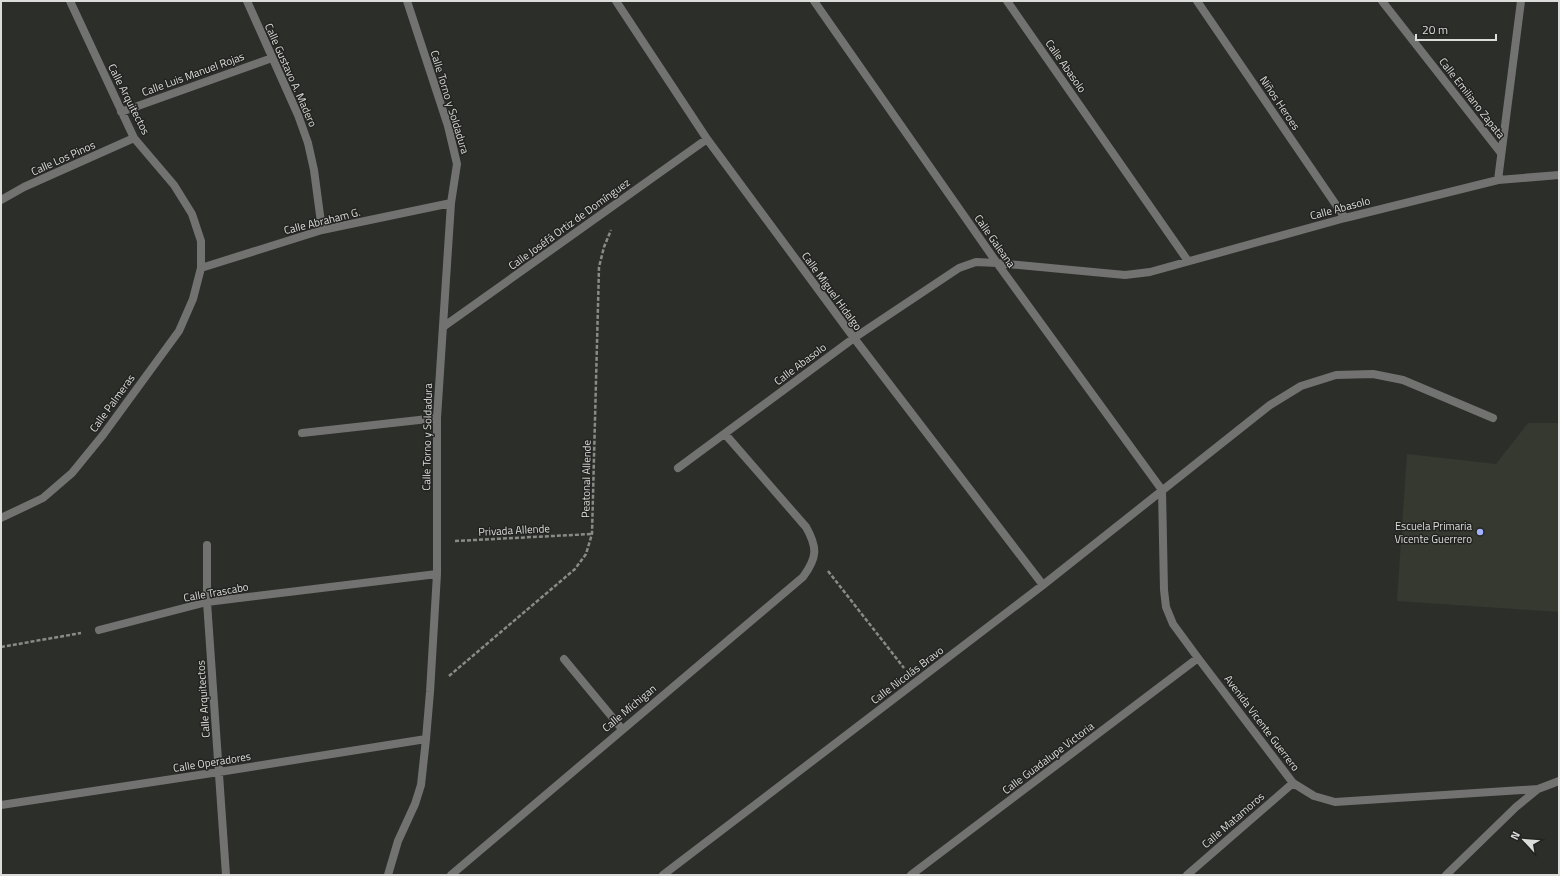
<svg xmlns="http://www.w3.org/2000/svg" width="1560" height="876" font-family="'Titillium Web',sans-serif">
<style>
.built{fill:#363930}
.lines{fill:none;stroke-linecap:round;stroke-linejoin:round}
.path{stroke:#8a8b88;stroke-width:2.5;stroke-dasharray:4 2;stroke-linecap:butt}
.minor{stroke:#727371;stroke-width:8}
.poi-dot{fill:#a2b2fd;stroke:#232421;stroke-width:1.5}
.labels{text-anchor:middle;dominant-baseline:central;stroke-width:3;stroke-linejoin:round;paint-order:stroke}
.street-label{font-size:11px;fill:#dcddda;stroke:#232421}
.poi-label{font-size:11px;fill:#dcddda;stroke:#232421;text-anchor:end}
</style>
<rect width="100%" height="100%" fill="#2c2e2a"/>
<path class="built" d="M1528,423H1559V612L1397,601L1407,454L1496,464Z"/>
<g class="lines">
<path class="path" d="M455,541L592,534
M828,571L904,668
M1,647L81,633
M449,676L575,569L586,554L592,534L599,267L604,247L611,230"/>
<path class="minor" d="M247,1L298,115L308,143L314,170L322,230
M616,1L707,139L854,338L1043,585
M814,1L997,263L1162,490
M1007,1L1188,261
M1197,1L1345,218
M1382,1L1501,153
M121,112L272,58
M1498,180L1521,1
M1,200L24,187L134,138
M201,268L322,230L451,203
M443,327L707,139
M302,433L437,418
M678,468L854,338L959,268L976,262L997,263L1125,275L1150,272L1345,218L1498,180L1559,175
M1162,490L1164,590L1166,607L1173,624L1198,658L1293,783L1314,796L1335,802L1538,789
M1,518L43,498L72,473L103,435L179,331L193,299L201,268V241L192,214L174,185L134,138L70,1
M207,545V602L226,875
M99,630L207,602L437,574
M564,659L622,729
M1,805L219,772L426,739
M388,875L398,841L415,804L421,785L426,739L430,692L437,574V418L451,203L457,164L448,126L407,1
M451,875L803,577C817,558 818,548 806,527L725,434
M663,875L1043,585L1270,405L1301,386L1336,375L1373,374L1403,380L1493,418
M911,875L1198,658
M1187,875L1293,783
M1446,875L1516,807L1538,789L1559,781"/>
</g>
<circle class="poi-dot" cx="1480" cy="532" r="4"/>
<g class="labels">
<g class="street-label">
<text transform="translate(1066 66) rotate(55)">Calle Abasolo</text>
<text transform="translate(193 74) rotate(-20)">Calle Luis Manuel Rojas</text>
<text transform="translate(291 75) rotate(66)">Calle Gustavo A. Madero</text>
<text transform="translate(1472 98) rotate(52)">Calle Emiliano Zapata</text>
<text transform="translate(129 99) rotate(63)">Calle Arquitectos</text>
<text transform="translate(450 102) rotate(73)">Calle Torno y Soldadura</text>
<text transform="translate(1280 103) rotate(56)">Niños Heroes</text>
<text transform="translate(63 158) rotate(-24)">Calle Los Pinos</text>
<text transform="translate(1340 208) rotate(-15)">Calle Abasolo</text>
<text transform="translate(322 221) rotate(-14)">Calle Abraham G.</text>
<text transform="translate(569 224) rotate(-36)">Calle Joséfá Ortiz de Domínguez</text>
<text transform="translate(995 241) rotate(55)">Calle Galeana</text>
<text transform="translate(832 291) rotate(54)">Calle Miguel Hidalgo</text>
<text transform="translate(800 364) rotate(-37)">Calle Abasolo</text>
<text transform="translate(112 403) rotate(-54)">Calle Palmeras</text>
<text transform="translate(427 437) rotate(-89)">Calle Torno y Soldadura</text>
<text transform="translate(586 479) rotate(-89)">Peatonal Allende</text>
<text transform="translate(514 530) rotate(-3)">Privada Allende</text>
<text transform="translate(216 592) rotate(-10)">Calle Trascabo</text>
<text transform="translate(907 675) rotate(-37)">Calle Nicolás Bravo</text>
<text transform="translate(203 699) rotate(-94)">Calle Arquitectos</text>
<text transform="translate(629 708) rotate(-40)">Calle Míchigan</text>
<text transform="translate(1262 723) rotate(53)">Avenida Vicente Guerrero</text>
<text transform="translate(1048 758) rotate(-37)">Calle Guadalupe Victoria</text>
<text transform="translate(212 762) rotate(-9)">Calle Operadores</text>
<text transform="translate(1233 820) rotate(-41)">Calle Matamoros</text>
</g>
<g class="poi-label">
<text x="1472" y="526">Escuela Primaria<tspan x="1472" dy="13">Vicente Guerrero</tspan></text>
</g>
</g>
<rect width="1560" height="876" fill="none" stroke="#dcddda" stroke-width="4"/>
<g transform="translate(1524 840) rotate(296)" stroke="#232421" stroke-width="3" paint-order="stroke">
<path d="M0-3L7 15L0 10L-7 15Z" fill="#dcddda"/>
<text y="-6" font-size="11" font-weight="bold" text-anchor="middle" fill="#dcddda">N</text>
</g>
<path d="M1416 34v6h80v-6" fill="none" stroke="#dcddda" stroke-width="2"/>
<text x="1422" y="34" font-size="12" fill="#dcddda" stroke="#232421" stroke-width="3" paint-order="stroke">20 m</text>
</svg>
